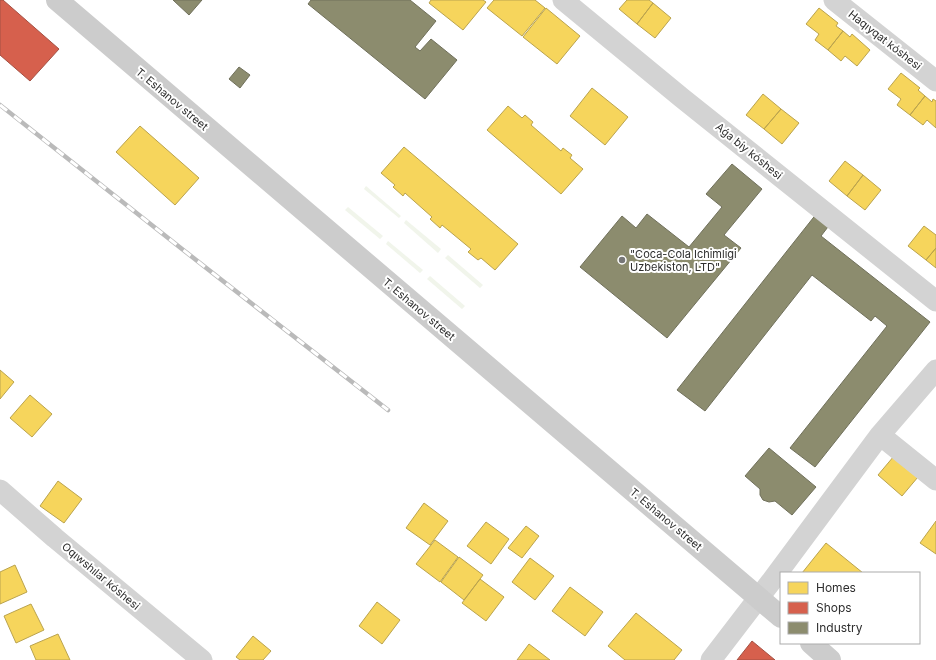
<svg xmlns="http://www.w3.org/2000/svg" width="936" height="660" font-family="Inter,sans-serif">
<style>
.green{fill:#f1f5eb}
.homes{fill:#f6d55c;stroke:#baa34e}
.shops{fill:#d6604d;stroke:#a45144}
.industry{fill:#8c8c6e;stroke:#70705b}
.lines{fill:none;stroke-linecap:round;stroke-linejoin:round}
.minor{stroke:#d3d3d3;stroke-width:21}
.secondary{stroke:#ccc;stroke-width:22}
.rail-casing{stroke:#bababa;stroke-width:4.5}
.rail{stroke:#fff;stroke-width:3;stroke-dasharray:9;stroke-linecap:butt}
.poi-dot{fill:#777;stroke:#fff;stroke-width:1.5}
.labels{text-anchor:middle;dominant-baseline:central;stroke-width:4;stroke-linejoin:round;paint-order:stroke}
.street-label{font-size:11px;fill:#2e2e2e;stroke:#fff}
.poi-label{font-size:11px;fill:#2e2e2e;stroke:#fff;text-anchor:start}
</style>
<rect width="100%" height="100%" fill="#fff"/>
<path class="green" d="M366,186L401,216L399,218L364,189Z
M348,207L383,236L380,239L345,210Z
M406,220L441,249L438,253L404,223Z
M388,241L423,270L420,273L386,244Z
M448,255L483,285L480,288L445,258Z
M430,276L465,306L462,309L427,279Z"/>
<path class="homes" d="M431,0H483L486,2L463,30L429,3Z
M494,0H535L545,8L522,36L487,8Z
M627,0H649L653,3L637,24L619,9Z
M653,3L671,18L655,38L637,24Z
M546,8L580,36L557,64L523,37Z
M819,8L838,23L836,26L843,31L828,50L815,40L819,34L806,24Z
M843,31L850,37L852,34L870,50L857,66L845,56L841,61L828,50Z
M901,73L920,88L918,90L925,96L910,115L897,105L901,99L888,89Z
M592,88L628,117L605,145L570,116Z
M763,94L781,109L764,129L746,115Z
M925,96L932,102L933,99L936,101V128L927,120L923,125L910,115Z
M508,106L522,118L525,115L533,122L531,125L561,151L563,148L572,155L570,158L583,169L561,194L487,130Z
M781,109L799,123L782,144L764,129Z
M140,126L199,178L175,205L116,152Z
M404,147L518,244L495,270L481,258L478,260L468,252L471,249L442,225L440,228L430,219L432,217L405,193L403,196L393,187L395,185L381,173Z
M845,161L863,175L847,196L829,181Z
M863,175L881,190L865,210L847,196Z
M924,226L936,235V248L926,260L908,246Z
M936,248V268L926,260Z
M0,370L14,382L0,399Z
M30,395L52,414L32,437L10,418Z
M894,456L918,477L902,496L878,475Z
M58,481L82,499L64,523L40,506Z
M424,503L448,521L430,545L406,528Z
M936,521V554L920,543Z
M486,522L509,539L491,564L467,546Z
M526,526L539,536L522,558L508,548Z
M435,540L458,557L440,582L416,564Z
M826,543L863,573H802Z
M459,557L483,575L464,600L441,582Z
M530,558L554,576L535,600L512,582Z
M15,565L27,592L0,604V572Z
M480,579L504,597L486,621L462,603Z
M570,587L603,612L585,636L552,611Z
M377,602L400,620L382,644L359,626Z
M31,604L44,630L16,643L4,616Z
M636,613L682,650L674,660H625L608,646Z
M58,634L70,660H36L30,646Z
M253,636L271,651L263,660H240L236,657Z
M529,644L550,660H517Z"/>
<path class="shops" d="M0,0H3L59,49L30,81L0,55Z
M752,641L775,660H737Z"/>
<path class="industry" d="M173,0H202L189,15Z
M311,0H410L436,21L415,47L420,51L431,39L457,60L425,99L308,4Z
M239,67L250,75L240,88L229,79Z
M732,164L762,189L724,235L741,248L667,338L580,267L622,216L636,228L647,214L689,247L722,207L706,194Z
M817,213L831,223L821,236L930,322L815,467L790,448L887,326L875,316L871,321L812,275L705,411L677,390Z
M769,448L816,487L792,515L775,501L769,502L763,500L760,495V489L745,476Z"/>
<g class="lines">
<path class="minor" d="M563,0L682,98L936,301
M834,0L936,81
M880,435L936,480
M0,490L55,538L202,660
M711,660L770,583L880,435L936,370"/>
<path class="secondary" d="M57,0L781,617
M811,643L830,660"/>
<g class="rail-casing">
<path id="rail" d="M0,105L182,249L388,410"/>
</g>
<use href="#rail" class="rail"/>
</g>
<circle class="poi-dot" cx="622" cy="260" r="4"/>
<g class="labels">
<g class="street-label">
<text transform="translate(885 40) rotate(38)">Haqıyqat kóshesi</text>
<text transform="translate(172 99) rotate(40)">T. Eshanov street</text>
<text transform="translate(749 151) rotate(39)">Aǵa biy kóshesi</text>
<text transform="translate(419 309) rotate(40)">T. Eshanov street</text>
<text transform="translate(666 519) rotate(40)">T. Eshanov street</text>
<text transform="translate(101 576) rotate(40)">Oqıwshılar kóshesi</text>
</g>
<g class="poi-label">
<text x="630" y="254">"Coca-Cola Ichimligi<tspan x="630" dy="13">Uzbekiston, LTD"</tspan></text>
</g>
</g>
<rect x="780" y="572" width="140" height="72" fill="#ffffff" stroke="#ababab"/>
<rect x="788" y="582" width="20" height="12" fill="#f6d55c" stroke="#ababab"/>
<text x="816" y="592" font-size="12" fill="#2e2e2e">Homes</text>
<rect x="788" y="602" width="20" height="12" fill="#d6604d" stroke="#ababab"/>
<text x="816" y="612" font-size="12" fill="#2e2e2e">Shops</text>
<rect x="788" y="622" width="20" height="12" fill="#8c8c6e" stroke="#ababab"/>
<text x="816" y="632" font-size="12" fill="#2e2e2e">Industry</text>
</svg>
